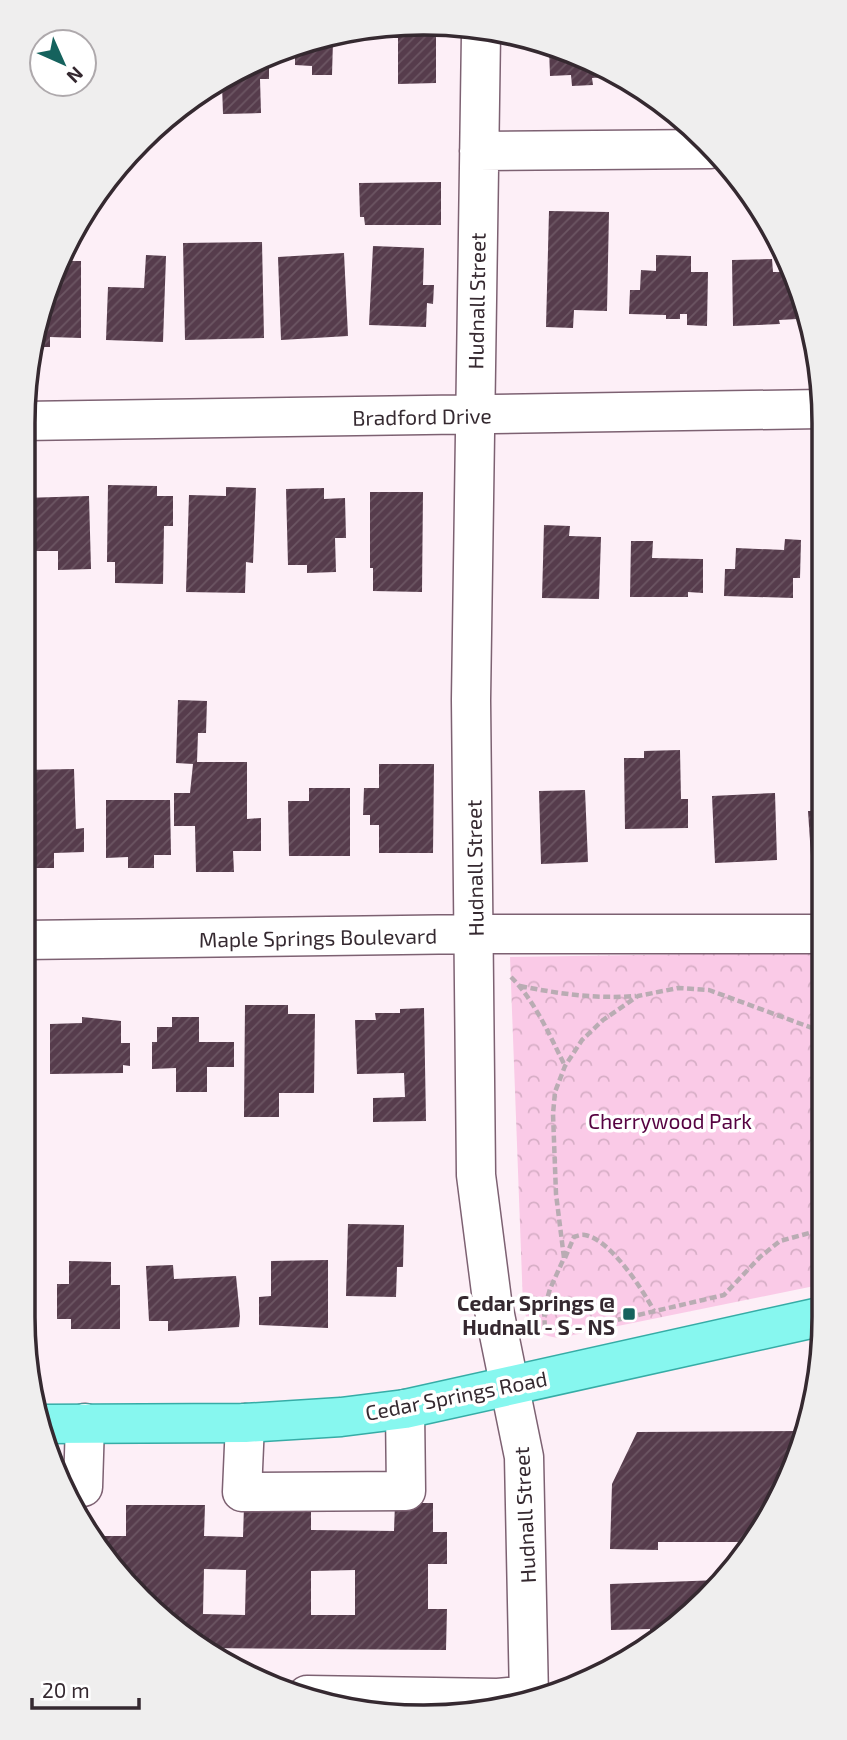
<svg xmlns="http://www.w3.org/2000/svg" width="847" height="1740" font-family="'Exo 2',sans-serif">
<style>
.park{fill:url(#park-crowns)}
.building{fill:url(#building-hatch);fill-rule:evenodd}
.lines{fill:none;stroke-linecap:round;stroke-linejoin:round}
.minor-casing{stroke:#7d6172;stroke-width:41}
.major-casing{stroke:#36aca6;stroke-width:41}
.path{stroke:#b9acb3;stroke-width:4.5;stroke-dasharray:7 3.5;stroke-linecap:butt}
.minor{stroke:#fff;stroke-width:38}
.major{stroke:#87f7ef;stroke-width:38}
.poi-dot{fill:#15625d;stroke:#fff;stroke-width:2.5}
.labels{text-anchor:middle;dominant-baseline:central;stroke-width:7;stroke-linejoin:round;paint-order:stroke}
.street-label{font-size:21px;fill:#352930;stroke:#fff}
.park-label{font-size:21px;fill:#560241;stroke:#fff}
.poi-label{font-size:21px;font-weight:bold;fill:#352930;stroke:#fff;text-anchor:end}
.rim{fill:none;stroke:#352930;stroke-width:3.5}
</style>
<defs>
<pattern id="park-crowns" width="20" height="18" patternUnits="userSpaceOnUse" patternTransform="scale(1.75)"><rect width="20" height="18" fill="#facae7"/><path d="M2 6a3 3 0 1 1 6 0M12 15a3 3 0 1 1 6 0" fill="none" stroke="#d7aec6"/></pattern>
<pattern id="building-hatch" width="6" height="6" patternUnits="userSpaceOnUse" patternTransform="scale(1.75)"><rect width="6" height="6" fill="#563c4c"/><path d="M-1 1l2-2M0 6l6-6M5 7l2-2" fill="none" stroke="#6c5663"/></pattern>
</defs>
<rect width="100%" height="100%" fill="#fdeff7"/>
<path class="park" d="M823,952L824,1284L559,1338C538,1336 526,1325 523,1305L510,957Z"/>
<path class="building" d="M424,23L449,28L436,29V83L398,84V38H380V31Z
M333,41L332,75H312V66L295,65V48Z
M549,48L577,53L609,72V77L592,78L593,85L572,86L571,75L550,76Z
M269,54V79H260L261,113L223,114L222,85Z
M441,182V225H365L364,217H360L359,183Z
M549,211L609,212L607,311L574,310L573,328L546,327Z
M262,242L264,338L185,340L183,243Z
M373,246L424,248L423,285H434L433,304L427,303L426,327L369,325Z
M344,253L348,336L281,340L278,257Z
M146,255L166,256L163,342L106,340L108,287L144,288Z
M656,255L691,256V272H708L707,326L687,325V314H680V319H666V315L629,314L630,290H640L641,270L656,271Z
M772,259L773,272H794L797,319L779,320L780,324L733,326L732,260Z
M59,261H81V338L50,337V347H38L53,270Z
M108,485L157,486V496H173V526H164L163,584L115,583V562H107Z
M226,487L256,488L253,563L246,562L245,593L186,592L189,495L226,496Z
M324,488V499L345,498L346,538H335L336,572L307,573V565H288L286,489Z
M370,492H423L422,592L373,591V568H370Z
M89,496L91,569L58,570V551H23V498Z
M544,525L570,526L569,536L601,537L599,599L542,598Z
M785,539L801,540L800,578H793V598L724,596L725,569H735L736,548L784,550Z
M631,541H653L652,558L703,559V593L688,592V597H630Z
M178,700L207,701L206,733H198L197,762H247V819L261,818V851H233L234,872H196L195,826H174V793H190L193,764L176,763Z
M680,750L681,799H688V828L625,829L624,758H644V751Z
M379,764H434L433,853H379V825H370V815H363L364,788H379Z
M74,769L76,829L84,828V852L54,853V868H30L28,822H23V770Z
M816,778H822L823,856H811L808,811H816Z
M309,788H350V856H289L288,801H309Z
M585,790L588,862L541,864L539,791Z
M775,793L777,860L715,863L712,796Z
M106,800H170L171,855H154V868H128V857L106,858Z
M245,1005H288V1014H315L314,1093H279V1117H244Z
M424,1008L426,1121L373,1122V1098L405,1097L404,1073L357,1074L355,1020H376L375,1013H400V1009Z
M82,1017L121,1021V1043H130V1066L123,1065V1073L50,1074V1024L82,1023Z
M172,1017H199V1042H234V1067H207V1092H176V1068L152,1069V1042H157V1027H172Z
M348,1224L404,1225L403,1267H397L396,1297L346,1296Z
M328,1260V1328L259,1325V1297L271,1296V1261Z
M69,1261L111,1262V1285H120V1329H71V1319H57V1284H69Z
M173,1265L174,1279L236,1276L240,1316L239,1327L168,1331V1321H149L146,1266Z
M801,1431L794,1470L746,1542H658V1550L610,1549L612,1484L637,1432Z
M311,1500V1530L394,1531L395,1503H433V1532H447V1564H428V1609H447L446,1650L206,1648L126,1578V1570L117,1571L106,1561L92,1536H126V1505H205L204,1536L243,1537L244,1506ZM204,1569L246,1570L245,1615L203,1614ZM355,1570V1615H311V1571Z
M76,1504L85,1505L84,1521Z
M720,1580L707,1600L650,1641V1629L611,1630L610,1584Z"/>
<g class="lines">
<g class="minor-casing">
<path id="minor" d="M481,34L471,700L476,1175L492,1300L524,1457L529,1698
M479,151L711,149
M23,421L821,409
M23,940L475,934H823
M245,1423L242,1492L406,1491L405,1409
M66,1487H83L85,1423
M307,1695L498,1698L529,1695"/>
</g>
<g class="major-casing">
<path id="major" d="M41,1424L245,1423L341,1417L405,1409L824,1316"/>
</g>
<path class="path" d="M511,977C535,1001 550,1036 565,1066
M520,986C560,994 596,999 636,996
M823,1032L709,990L678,988L638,996L603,1020L582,1040L565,1066L555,1092L553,1114L556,1194L564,1258L550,1289L544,1309L545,1330L565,1332L724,1295L760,1257L780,1241L824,1229
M565,1258L574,1237C577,1236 581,1234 585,1235C610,1239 643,1290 654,1311"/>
<use href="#minor" class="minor"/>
<use href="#major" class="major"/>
</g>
<rect class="poi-dot" x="622" y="1307" width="14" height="14" rx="3.5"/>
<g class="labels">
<g class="street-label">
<text transform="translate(476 301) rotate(-89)">Hudnall Street</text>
<text transform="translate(422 416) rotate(-1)">Bradford Drive</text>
<text transform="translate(474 868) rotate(-91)">Hudnall Street</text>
<text transform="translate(318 937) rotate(-1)">Maple Springs Boulevard</text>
<text transform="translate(456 1395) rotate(-11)">Cedar Springs Road</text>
<text transform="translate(524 1515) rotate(-93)">Hudnall Street</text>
</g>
<g class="park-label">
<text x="670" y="1120">Cherrywood Park</text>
</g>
<g class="poi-label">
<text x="615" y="1302">Cedar Springs @<tspan x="615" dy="24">Hudnall - S - NS</tspan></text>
</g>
</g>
<path d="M0 0H847V1740H0ZM423 35H424A388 388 0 0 1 812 423V1317A388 388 0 0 1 424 1705H423A388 388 0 0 1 35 1317V423A388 388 0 0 1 423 35Z" fill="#efeeee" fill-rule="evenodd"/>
<path class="rim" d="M423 35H424A388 388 0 0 1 812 423V1317A388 388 0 0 1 424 1705H423A388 388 0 0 1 35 1317V423A388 388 0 0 1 423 35Z"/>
<g transform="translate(63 63) rotate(135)"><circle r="33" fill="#ffffff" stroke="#aea9ac" stroke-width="2"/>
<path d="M0-5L12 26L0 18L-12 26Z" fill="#15625d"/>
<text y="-10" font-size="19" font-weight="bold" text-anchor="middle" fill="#352930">N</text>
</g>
<path d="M32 1698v10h107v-10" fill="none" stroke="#352930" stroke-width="3.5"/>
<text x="42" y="1698" font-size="21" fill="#352930" stroke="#ffffff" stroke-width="5" paint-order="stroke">20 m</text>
</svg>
